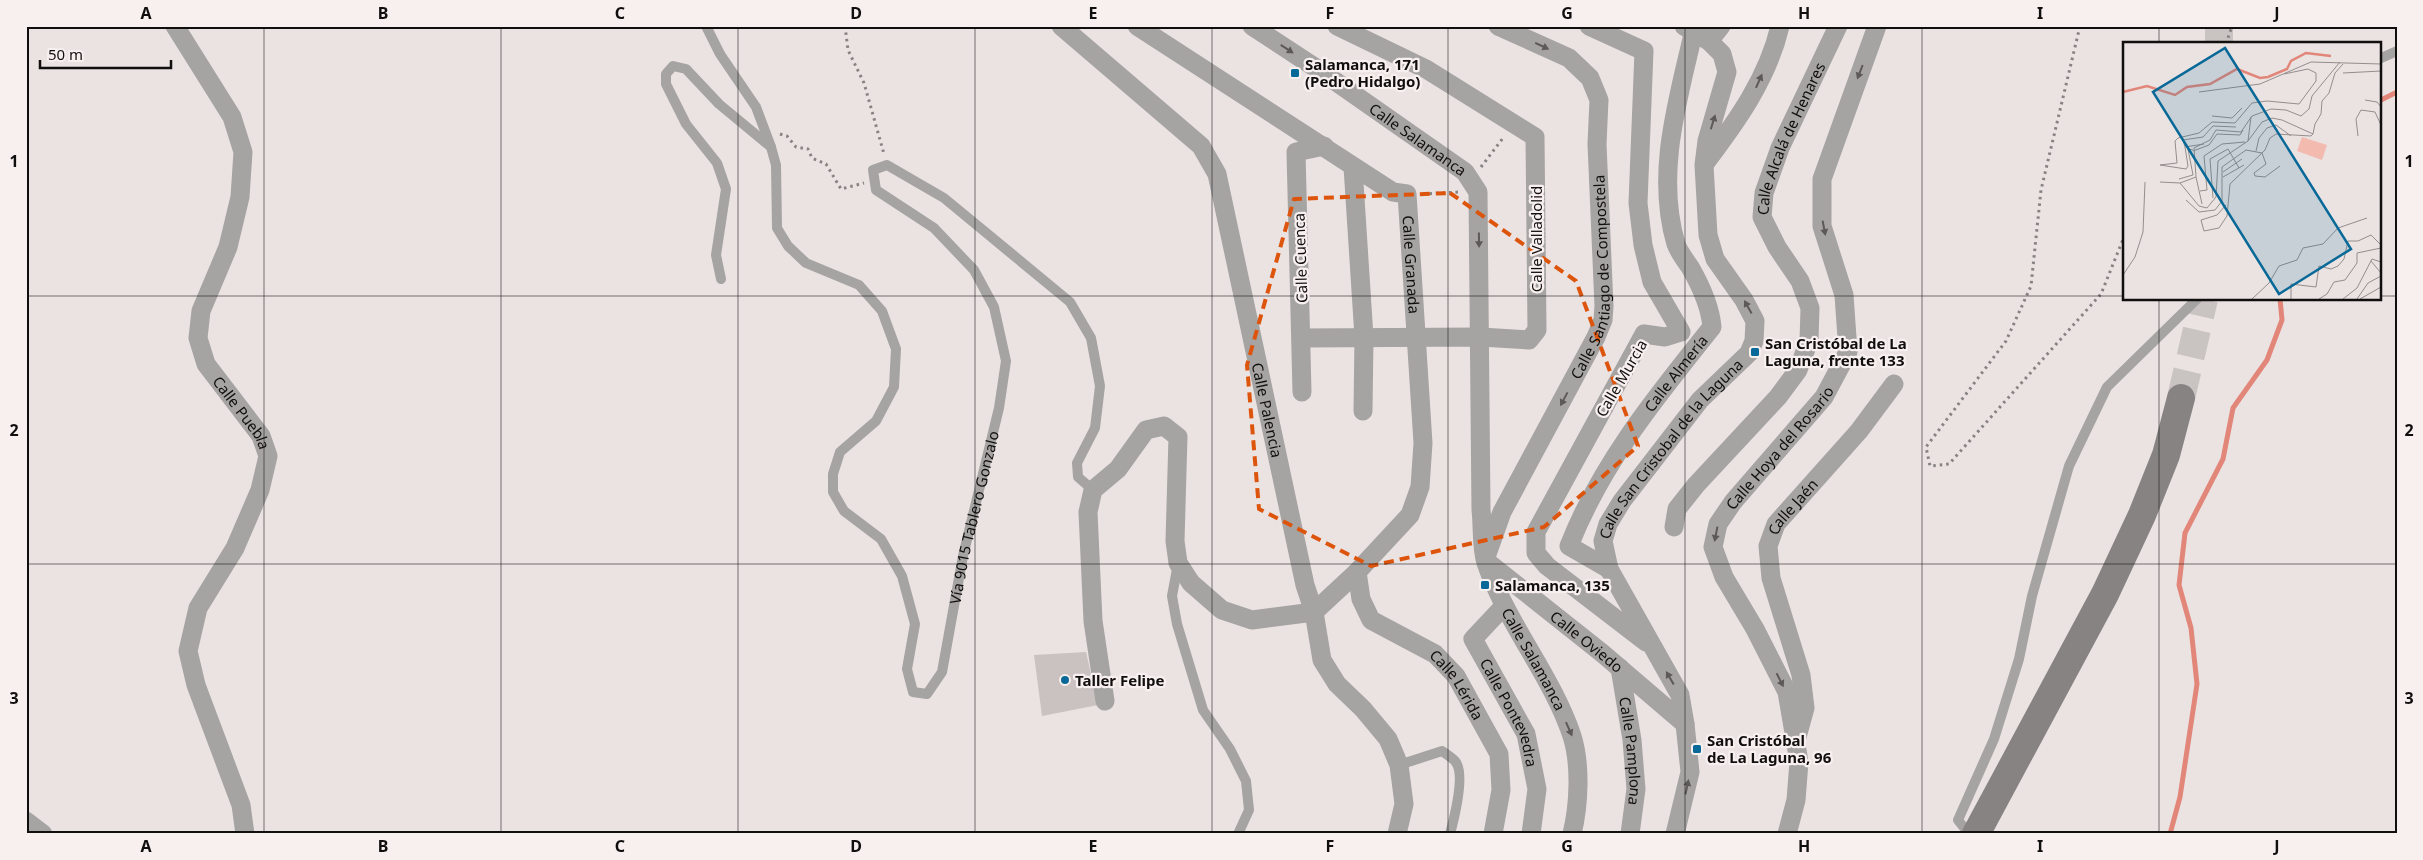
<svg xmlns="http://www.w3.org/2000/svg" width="2423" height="860" font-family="'Noto Sans',sans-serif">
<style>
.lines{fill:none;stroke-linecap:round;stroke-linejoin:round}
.stream{stroke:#e28679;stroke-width:5}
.building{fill:#c9c2c1}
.secondary-tunnel{stroke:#c9c3c2;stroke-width:28;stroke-dasharray:28 14;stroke-linecap:butt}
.path{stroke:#878382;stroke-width:3;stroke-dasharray:2.5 4;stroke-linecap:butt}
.lane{stroke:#a6a3a3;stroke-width:10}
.street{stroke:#a6a3a3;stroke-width:19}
.secondary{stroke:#888383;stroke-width:28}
.oneway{fill:#5c5958}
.marked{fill:none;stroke:#dd550c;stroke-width:4;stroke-dasharray:10 6;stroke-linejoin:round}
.grid{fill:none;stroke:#110f0e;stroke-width:1;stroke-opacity:0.55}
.poi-dot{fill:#086897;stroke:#f8f0ef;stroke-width:2}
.labels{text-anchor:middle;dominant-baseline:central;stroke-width:4.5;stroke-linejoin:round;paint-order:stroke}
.poi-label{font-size:15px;font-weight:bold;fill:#110f0e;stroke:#f8f0ef;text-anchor:start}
.street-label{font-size:15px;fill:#110f0e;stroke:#f8f0ef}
.inset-river{fill:none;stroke:#e28679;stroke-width:2.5}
.inset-road{fill:none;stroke:#938e8d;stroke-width:1}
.view{fill:#086897;fill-opacity:0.15;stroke:#086897;stroke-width:2.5}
.inset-edge{fill:none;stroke:#110f0e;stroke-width:2.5}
.neatline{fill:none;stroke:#110f0e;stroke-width:2}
.grid-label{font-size:16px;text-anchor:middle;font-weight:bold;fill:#110f0e}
</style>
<rect width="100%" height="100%" fill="#eae3e2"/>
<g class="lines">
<path class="stream" d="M2379,101L2397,92
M2170,834L2180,797L2197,684L2191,628L2179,585L2185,533L2223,459L2233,408L2267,360L2282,320L2280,299"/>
</g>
<path class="building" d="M1086,652L1098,705L1042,716L1034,655Z"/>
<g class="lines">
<path class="secondary-tunnel" d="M2219,44V26
M2181,398L2204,299"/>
<path class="path" d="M845,26L848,50L864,83L884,154
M2080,26L2041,190L2031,286L2006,341L1926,447L1930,466L1949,464L2101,294L2124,237
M2226,44L2232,26
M780,134L787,136L796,147L808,149L812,158L826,164L841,189L864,183
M1481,167L1503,138
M1423,194L1459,192"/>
<g class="lane">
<path id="s1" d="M706,26L720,54L756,107L771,147L776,165L777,228L788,246L806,263L859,285L882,311L896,349L894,387L876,421L840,452L833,474V492L844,511L881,539L902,576L915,624L907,669L913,692L927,694L942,672L963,556L999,408L1006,361L994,307L974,270L934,228L876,190L873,170L887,165L944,198L1070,302L1091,338L1100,386L1095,428L1077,463L1078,477L1093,490"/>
<path d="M2379,59L2397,51"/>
<path d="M721,279L716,255L726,189L717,163L686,124L666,84V74L673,66L686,69L719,104L771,147"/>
<path d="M1178,564L1172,596L1177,624L1203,710L1230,749L1246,781L1249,810L1238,834"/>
<path d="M1399,765L1442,751C1446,754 1451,757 1455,761C1466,773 1454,819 1450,834"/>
<path d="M1969,834L1958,820L1994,739L2019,659L2032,596L2069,466L2107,387L2197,299"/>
</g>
<g class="street">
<path id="s2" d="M175,26L232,117L243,152L240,197L228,247L201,311L198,338L206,364L261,436L268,456L260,490L235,548L198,608L188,651L196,685L241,805L245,834"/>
<path id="s3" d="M1061,26L1201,146L1217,174L1305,585L1314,612L1322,660L1337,684L1363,709L1388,739L1399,765L1404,804L1397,834"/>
<path id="s4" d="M1137,26L1393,192L1407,194L1423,443L1420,487L1410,515L1357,572L1314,612"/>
<path id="s5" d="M1252,26L1322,72L1465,172L1478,192L1481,510C1483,526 1481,547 1486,563C1507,624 1552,676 1572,736C1581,765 1579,805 1572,834"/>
<path d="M1589,26L1644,51L1638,203L1643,245L1652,282L1681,332L1665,337L1644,334L1536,532V553L1547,566L1646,642"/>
<path d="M1709,41L1721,26"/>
<path d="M1706,162C1737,121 1768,78 1780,26"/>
<path d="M1353,167L1364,337L1363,411"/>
<path d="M1303,338L1481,337L1529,340L1537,330L1535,137L1426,69L1337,26"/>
<path d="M1302,392L1296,152L1324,146"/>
<path id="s6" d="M1674,527L1677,509L1696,485L1778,397L1798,370L1809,341L1810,308L1800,281L1777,247L1762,217L1764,193L1780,148L1838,26"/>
<path id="s7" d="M1487,554L1502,512L1596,337L1603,320L1604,306L1597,144L1599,100L1590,78L1569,58L1498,26"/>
<path id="s8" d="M1486,561L1602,653L1685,724"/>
<path id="s9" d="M1609,569L1569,546C1602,462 1657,396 1712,327C1710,305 1701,286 1690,267C1685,260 1679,252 1676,244C1655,173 1678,100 1694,30"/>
<path id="s10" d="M1357,572L1361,599L1371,620L1435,654L1456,676L1499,754L1501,790L1493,834"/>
<path id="s11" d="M1504,606L1473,639L1526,734L1537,789L1531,834"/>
<path id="s12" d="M1620,668L1632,740L1636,789L1630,834"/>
<path d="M1105,701L1093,621L1088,512L1093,490L1118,469L1146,430L1164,426L1178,437L1175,541L1178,563L1191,583L1222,610L1252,620L1314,612"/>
<path id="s13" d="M1797,737L1805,708L1801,675L1771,578L1768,546L1776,524L1859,431L1894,384"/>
<path d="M26,821L43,834"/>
<path id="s14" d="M1675,834L1690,772L1685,724L1680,695L1609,569L1603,541L1608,524L1622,501L1700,400L1749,353L1754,341L1755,321L1744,300L1715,259L1708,235L1704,165L1707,141L1727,72L1722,54L1709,41L1684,26"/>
<path id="s15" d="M1787,834L1796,800L1799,762L1787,692L1755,629L1724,577L1713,547L1718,524L1733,502L1824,397L1848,352L1844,295L1822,226V179L1877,26"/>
</g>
<path class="secondary" d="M1976,834L2105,594L2142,515L2166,455L2181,398"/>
</g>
<defs><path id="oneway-solid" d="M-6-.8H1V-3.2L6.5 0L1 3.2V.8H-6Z" transform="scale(1.25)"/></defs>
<g class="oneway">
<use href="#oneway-solid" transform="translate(1542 46) rotate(25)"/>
<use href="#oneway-solid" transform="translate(1287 49) rotate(33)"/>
<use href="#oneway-solid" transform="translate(1860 72) rotate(111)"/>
<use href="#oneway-solid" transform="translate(1759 81) rotate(-66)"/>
<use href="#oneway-solid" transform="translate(1713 122) rotate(-73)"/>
<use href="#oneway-solid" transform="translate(1824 228) rotate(79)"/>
<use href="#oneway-solid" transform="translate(1479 240) rotate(89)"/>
<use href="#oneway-solid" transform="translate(1748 307) rotate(-119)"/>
<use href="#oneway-solid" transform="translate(1564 399) rotate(118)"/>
<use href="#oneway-solid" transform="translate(1716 534) rotate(101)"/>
<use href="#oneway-solid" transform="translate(1670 678) rotate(-120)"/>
<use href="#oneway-solid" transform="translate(1780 680) rotate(63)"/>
<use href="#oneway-solid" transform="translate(1569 729) rotate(66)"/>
<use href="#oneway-solid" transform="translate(1687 787) rotate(-78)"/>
</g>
<path class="marked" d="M1450,193L1576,281L1638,446L1544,527L1371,566L1259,509L1247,365L1294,199Z"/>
<path class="grid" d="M264,26V834M501,26V834M738,26V834M975,26V834M1212,26V834M1448,26V834M1685,26V834M1922,26V834M2159,26V44M26,296H2124M2379,296H2397M2159,299V834M26,564H2397"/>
<g class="poi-dot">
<rect x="1290" y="68" width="10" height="10" rx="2.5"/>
<rect x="1750" y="347" width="10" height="10" rx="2.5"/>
<rect x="1480" y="580" width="10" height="10" rx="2.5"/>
<circle cx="1065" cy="680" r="5"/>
<rect x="1692" y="744" width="10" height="10" rx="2.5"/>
</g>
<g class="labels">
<g class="poi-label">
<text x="1305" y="64">Salamanca, 171<tspan x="1305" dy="17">(Pedro Hidalgo)</tspan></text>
<text x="1765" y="343">San Cristóbal de La<tspan x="1765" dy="17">Laguna, frente 133</tspan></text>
<text x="1495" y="585">Salamanca, 135</text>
<text x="1075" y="680">Taller Felipe</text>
<text x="1707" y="740">San Cristóbal<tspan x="1707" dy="17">de La Laguna, 96</tspan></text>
</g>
<g class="street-label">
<text stroke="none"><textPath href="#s5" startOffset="201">Calle Salamanca</textPath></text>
<text stroke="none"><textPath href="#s6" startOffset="454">Calle Alcalá de Henares</textPath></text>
<text transform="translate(1536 239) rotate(-90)">Calle Valladolid</text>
<text transform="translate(1300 258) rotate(-92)">Calle Cuenca</text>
<text stroke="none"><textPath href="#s4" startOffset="390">Calle Granada</textPath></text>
<text stroke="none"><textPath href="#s7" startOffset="302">Calle Santiago de Compostela</textPath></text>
<text stroke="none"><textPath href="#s9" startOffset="250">Calle Almería</textPath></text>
<text transform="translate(1621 378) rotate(-60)">Calle Murcia</text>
<text stroke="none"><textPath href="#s3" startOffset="458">Calle Palencia</textPath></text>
<text stroke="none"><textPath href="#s2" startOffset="425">Calle Puebla</textPath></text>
<text stroke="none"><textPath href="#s15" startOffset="429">Calle Hoya del Rosario</textPath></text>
<text stroke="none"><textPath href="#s14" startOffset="430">Calle San Cristobal de la Laguna</textPath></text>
<text stroke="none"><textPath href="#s13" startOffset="244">Calle Jaén</textPath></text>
<text stroke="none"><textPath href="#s1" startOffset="992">Vía 9015 Tablero Gonzalo</textPath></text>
<text stroke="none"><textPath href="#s8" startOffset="129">Calle Oviedo</textPath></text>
<text stroke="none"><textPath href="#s5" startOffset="761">Calle Salamanca</textPath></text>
<text stroke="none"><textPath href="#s10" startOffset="161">Calle Lérida</textPath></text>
<text stroke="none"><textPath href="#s11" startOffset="128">Calle Pontevedra</textPath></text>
<text stroke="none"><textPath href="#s12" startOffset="84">Calle Pamplona</textPath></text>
</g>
</g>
<g transform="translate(2123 42)">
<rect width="258" height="258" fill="#eae3e2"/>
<path d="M179,95L204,103L199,118L174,109Z" fill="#f3bab0"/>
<path class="inset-river" d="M0,50L24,44L52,53L64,45L87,42L114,27L137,36L145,35L164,27L168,19L183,11L208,14"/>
<path class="inset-road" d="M220,31L258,29M76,50L137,42L188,20L258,22M242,58L254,60L258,65M89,74L109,76L119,66M190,92L192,82L198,72L199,59L206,51L212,31L220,22M235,94L233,77L238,68L252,70L258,83M125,99L128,75M81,102L62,105L65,124L63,127L37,123L54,121L52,99L55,96L76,91L89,80L112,81L129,61L144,59L176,62L193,39V31L185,27L161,32M62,105L60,98L80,95L90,84L113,85M70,109L86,103L94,92L117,93L120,88M133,109L136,96L144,86L153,83L168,94M139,111L143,122L131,131L132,134L142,135L157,124M100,130L119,117M73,135L79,162M100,135L121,123M56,137L70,133L65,107L70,108M37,140L57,141L73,135L71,106L87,98L93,88L118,90L129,74L148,67L163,68L178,74L186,67L189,54L217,20M57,141L76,164L84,166L93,155L95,119L125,99L139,80L149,76L159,78L190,92M77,149L84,148L81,114L99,102L122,100M90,156L87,117L105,107L116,126M63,158L76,170L92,168L99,159V125L123,108L139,111M103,163L94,173L78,178L81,189L96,186L104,174L107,142L142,108L147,96L153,92L188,94L190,92M248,219L258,231M0,233L12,215L20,190L22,140M129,257L146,241L156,224L174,218L180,206L200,202L215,186L244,176M168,257V242L193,245L196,224L208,227L215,224L221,217L225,199H235L248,193L258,203M196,257L204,252L211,240L222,238L234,221V211L258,206M220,257L234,246L249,217L258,220M234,257L245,241L258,234M237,257L258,245"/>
<path class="view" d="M102,6L228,207L156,252L30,50Z"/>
<rect width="258" height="258" class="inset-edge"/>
</g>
<rect width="2423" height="860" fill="none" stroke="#f8f0ef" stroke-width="55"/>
<path d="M40 60v8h131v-8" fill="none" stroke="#110f0e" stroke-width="2.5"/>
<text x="48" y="60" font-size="15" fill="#110f0e" stroke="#f8f0ef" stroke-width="4" paint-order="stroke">50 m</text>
<rect x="28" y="28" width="2368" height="804" class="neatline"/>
<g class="grid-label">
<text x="146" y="19">A</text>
<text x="383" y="19">B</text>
<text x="620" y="19">C</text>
<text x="856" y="19">D</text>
<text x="1093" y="19">E</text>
<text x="1330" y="19">F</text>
<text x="1567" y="19">G</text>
<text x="1804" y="19">H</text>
<text x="2040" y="19">I</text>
<text x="2277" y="19">J</text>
<text x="14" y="167">1</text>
<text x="2409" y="167">1</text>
<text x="14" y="436">2</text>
<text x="2409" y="436">2</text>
<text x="14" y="704">3</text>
<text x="2409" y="704">3</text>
<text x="146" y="852">A</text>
<text x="383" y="852">B</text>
<text x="620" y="852">C</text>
<text x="856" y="852">D</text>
<text x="1093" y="852">E</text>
<text x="1330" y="852">F</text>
<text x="1567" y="852">G</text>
<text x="1804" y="852">H</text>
<text x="2040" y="852">I</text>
<text x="2277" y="852">J</text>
</g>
</svg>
